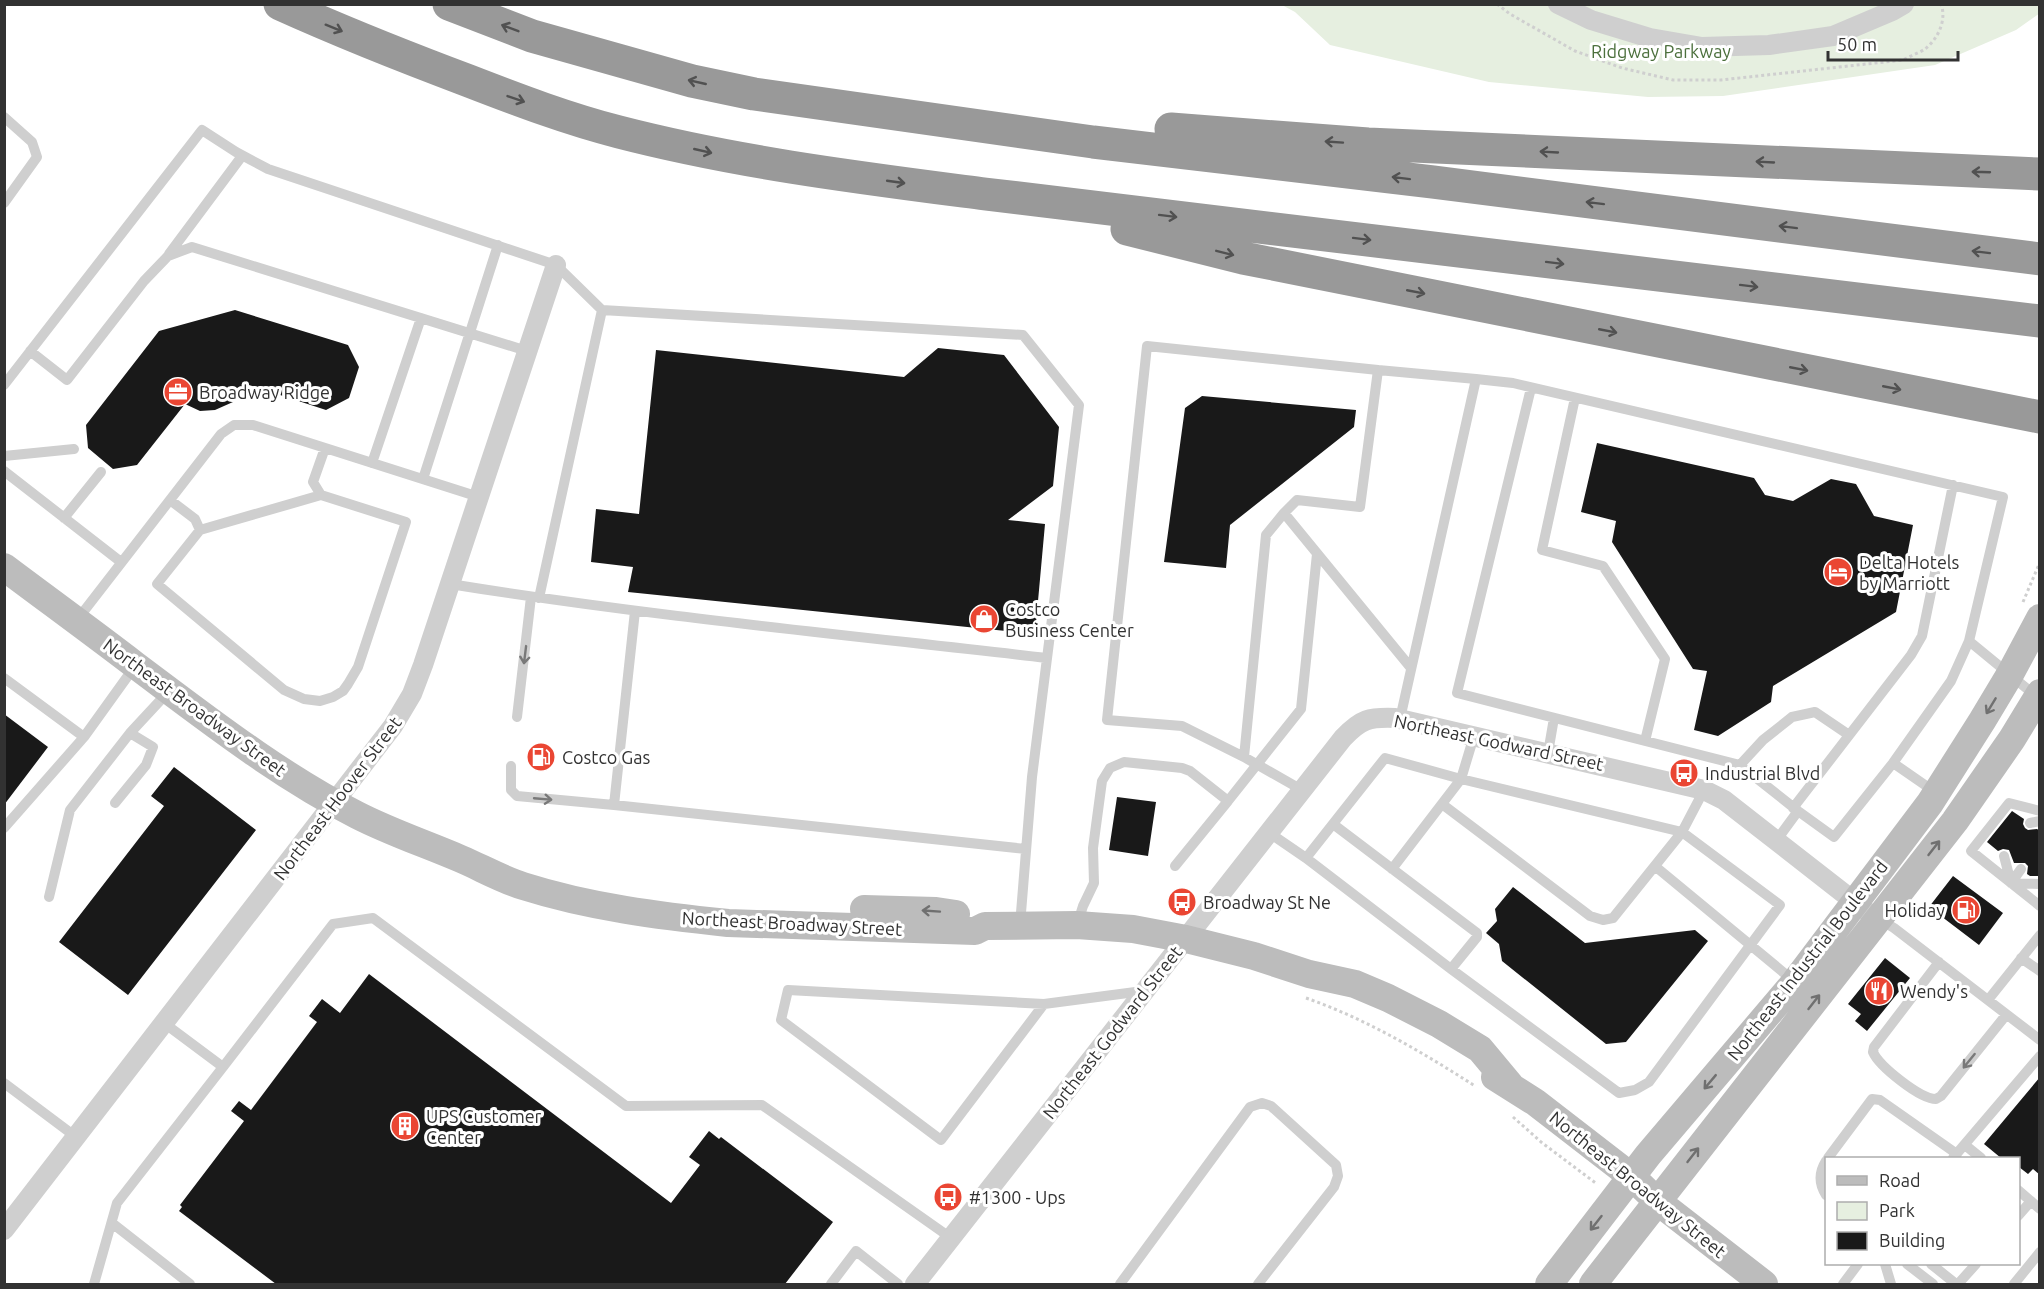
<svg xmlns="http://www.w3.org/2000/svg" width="2044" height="1289" font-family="Ubuntu,sans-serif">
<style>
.green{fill:#e6efe0}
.building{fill:#191919}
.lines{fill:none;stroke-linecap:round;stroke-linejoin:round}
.path{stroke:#cfcfcf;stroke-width:3;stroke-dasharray:3 3;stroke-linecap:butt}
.lane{stroke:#cfcfcf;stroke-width:10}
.street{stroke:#cfcfcf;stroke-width:20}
.secondary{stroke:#bcbcbc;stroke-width:28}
.highway{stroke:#999;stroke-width:33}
.oneway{stroke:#515151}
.oneway2{stroke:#797979}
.oneway3{stroke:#707070}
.labels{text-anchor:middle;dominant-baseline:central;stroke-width:6;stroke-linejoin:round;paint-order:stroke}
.park-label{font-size:18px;fill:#4c703d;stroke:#fff}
.poi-label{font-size:18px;fill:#323232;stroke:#fff;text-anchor:start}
.street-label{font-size:18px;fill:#323232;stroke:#fff}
</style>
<rect width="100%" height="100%" fill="#fff"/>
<path class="green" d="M2039,4L2040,13L2016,30L1935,65L1723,96L1648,97L1489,82L1330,45L1295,12L1282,5Z"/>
<path class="building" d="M235,310L348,345L359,367L349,398L326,410L249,385L233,402L215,410L200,411L185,404L137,465L113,469L88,448L86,425L159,331Z
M938,348L1004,355L1059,427L1053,486L1008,520L1045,524L1035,634L628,592L633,567L591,562L596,509L639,514L656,350L904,377Z
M1202,396L1356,410L1354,427L1230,525L1226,568L1164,562L1185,408Z
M1597,443L1754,478L1765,495L1793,501L1831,479L1856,484L1874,516L1913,525L1896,612L1773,686L1771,702L1718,736L1694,730L1707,671L1693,669L1612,542L1616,521L1581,512Z
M4,714L48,747L4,805Z
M174,767L256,830L128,995L59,942L164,806L151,796Z
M1117,797L1156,802L1148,856L1109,850Z
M2012,811L2024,819L2023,824L2025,828L2028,830L2037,829L2040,831V876H2030L2027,874L2028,866L2025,863H2014L2009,850L2003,849L1998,851L1987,842Z
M1953,876L2003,913L1979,945L1929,907Z
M1513,887L1585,943L1695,930L1708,941L1626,1042L1606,1044L1502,961L1499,944L1486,933L1497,921L1495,909Z
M1885,958L1910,978L1867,1031L1855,1021L1861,1014L1848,1004Z
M369,974L671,1203L700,1165L689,1157L709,1131L719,1139L721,1137L833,1222L785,1284H276L179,1211L182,1207L180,1205L244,1121L231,1111L239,1101L251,1110L317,1022L309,1016L322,999L340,1013Z
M2040,1077V1175L2033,1169L2028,1174L2019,1167V1158H2001L1984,1144Z"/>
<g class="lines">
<path class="path" d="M1497,4L1510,14L1575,51L1622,68L1673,80H1721L1903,60C1910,56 1919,53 1925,49C1938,39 1947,20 1941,4
M2023,602L2040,562
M1306,998C1366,1019 1422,1052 1475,1086
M1513,1117L1541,1142L1597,1184"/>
<path class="lane" d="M4,117L32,142L37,157L4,203
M169,254L242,156
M30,351L67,380L144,281L168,256L192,247L527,351
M4,385L202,130L236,152L268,169L556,265L602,310
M1531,388L1457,693L1740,765L1798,811
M1575,398L1542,550L1603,566L1665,659L1645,741
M4,456L74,449
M372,463L421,318
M4,471L121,562
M423,479L498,245
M170,500L195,519L200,530L157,584L284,690L304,699L320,701L333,697L343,691L348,684L358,667L406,522L321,495L313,482L325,448
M1284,513L1266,535L1244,757L1302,790
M64,518L101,472
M200,530L321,495
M450,584C648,616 848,635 1047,658
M539,598L602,310L1023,335L1079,405L1032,777L1020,925
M635,611L614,805L1026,849
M77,620L221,434L234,425H253L479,497
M1411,668L1284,513L1297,500L1360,507L1378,370L1476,379
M4,678L84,737L135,666
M517,717L531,597
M1400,719L1476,379L1513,383L2003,497L1969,641L2037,697
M1548,753L1554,718
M1244,757L1182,726L1107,720L1147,346L1378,370
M1740,765L1763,740L1792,717L1815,712L1849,735
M511,766V790L517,796L614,805
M1935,792L1893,763L1951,681L1969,641
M1228,801L1301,709L1317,554
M115,803L146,765L153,747L130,733
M1442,804L1590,916L1603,920L1613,918L1682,832L1704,790
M1793,808L1911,655L1922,636L1953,485
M2040,811L2009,803L1971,851L2040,906
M2030,823L2040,821
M1333,824L1477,933V937L1451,969
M4,828L84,737
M1268,832L1306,858
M1776,841L1798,811L1834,837L1893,763
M2004,856L2011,883L2021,869
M1656,867L1795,982
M1392,869L1461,779L1682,832L1780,905L1649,1082L1635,1090L1619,1093L1451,969L1306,858L1385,758L1461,779L1474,736
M2011,883L2040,884
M49,897L70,810L130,733L169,691
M1879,919L1894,928L2040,1040
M1077,925L1083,906L1094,883L1093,848L1102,781L1110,768L1124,762L1182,768L1190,771L1228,801L1175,866
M2021,958L2040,971
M1939,962L1874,1047L1873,1052C1879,1066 1920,1099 1936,1099L1941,1096L2006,1015
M1988,1000L2040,935
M1044,1004L941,1140L781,1020L788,990L1044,1004L1143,991
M223,1067L333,924L373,918L626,1106L762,1105L951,1238
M4,1083L76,1137
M1965,1145L1981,1158
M1828,1158L1872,1099L1880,1100L1957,1154
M1953,1158L2040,1056
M1826,1161C1819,1172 1819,1184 1826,1195
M2018,1190L2040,1209
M2018,1216L2031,1201
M112,1223L190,1284
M1885,1264L1891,1284
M1907,1264L1933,1284
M1931,1264L1956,1284
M94,1284L117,1203L223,1067L164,1023
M831,1284L856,1251L898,1284
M1120,1284L1250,1107L1262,1103L1271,1106L1336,1165L1338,1176L1334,1187L1258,1284
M1843,1284L1858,1264
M1958,1284L1976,1264
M2014,1284L2040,1252"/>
<path class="street" d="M1558,4L1591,20L1650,38L1702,47L1769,45L1833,36L1892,11L1904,4
M4,1230L393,726L412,694L423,665L556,265
M915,1284L1343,738C1361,719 1369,717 1395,718L1704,790L1724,800L1865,910"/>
<path class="secondary" d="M4,567C48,600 92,632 135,665C206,718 277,774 357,815C390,832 426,844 461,859C482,868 501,879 523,886C589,907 660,916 728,923L975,931L985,926L1077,925L1133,929L1186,939L1254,956L1309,974L1355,984L1388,998L1439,1024L1480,1049L1510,1085
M864,909L936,911L956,914
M1495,1077L1535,1102L1632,1177L1657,1201L1764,1284
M1549,1284L1648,1155L1795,982L1930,803L1982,721L2009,676L2040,618
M1593,1284L1955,821L2012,739L2040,693"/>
<path class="highway" d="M280,4C342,32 405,57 469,81C518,100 568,119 619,132C739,163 862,178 985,194L2040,321
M449,4L532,36L692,81L754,94L1093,142L1433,182L2040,259
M1171,129L1368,144L2040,174
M1127,229L1243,258L2040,417"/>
</g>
<defs><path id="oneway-shaft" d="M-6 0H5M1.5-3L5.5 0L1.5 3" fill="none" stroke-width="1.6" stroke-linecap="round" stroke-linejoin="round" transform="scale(1.5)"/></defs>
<g class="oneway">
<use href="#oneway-shaft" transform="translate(334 28) rotate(22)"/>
<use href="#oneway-shaft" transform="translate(510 28) rotate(-159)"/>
<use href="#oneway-shaft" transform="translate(697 82) rotate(-167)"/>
<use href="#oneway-shaft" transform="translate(516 99) rotate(19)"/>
<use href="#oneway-shaft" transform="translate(1334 142) rotate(-176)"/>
<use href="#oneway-shaft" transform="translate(703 151) rotate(13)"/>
<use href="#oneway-shaft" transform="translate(1549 152) rotate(-177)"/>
<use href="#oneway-shaft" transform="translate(1765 162) rotate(-177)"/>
<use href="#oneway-shaft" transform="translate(1981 172) rotate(-178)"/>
<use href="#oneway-shaft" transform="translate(1401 178) rotate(-173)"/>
<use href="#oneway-shaft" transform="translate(896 182) rotate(8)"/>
<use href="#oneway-shaft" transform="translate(1595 203) rotate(-173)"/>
<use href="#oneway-shaft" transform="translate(1168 216) rotate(7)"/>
<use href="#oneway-shaft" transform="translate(1788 227) rotate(-173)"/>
<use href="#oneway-shaft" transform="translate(1362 239) rotate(7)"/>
<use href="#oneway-shaft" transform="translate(1981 252) rotate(-173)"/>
<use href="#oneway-shaft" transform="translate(1225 253) rotate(14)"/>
<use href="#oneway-shaft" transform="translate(1555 263) rotate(7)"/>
<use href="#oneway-shaft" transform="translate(1749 286) rotate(7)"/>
<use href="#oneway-shaft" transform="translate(1416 292) rotate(11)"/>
<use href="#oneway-shaft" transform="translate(1608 331) rotate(11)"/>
<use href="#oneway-shaft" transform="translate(1799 369) rotate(11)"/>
<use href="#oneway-shaft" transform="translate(1892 388) rotate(11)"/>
</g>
<g class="oneway2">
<use href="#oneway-shaft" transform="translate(525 655) rotate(97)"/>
<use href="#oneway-shaft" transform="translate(543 799) rotate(5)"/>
<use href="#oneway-shaft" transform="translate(1969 1061) rotate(129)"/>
</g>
<g class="oneway3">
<use href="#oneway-shaft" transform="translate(1991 706) rotate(121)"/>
<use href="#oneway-shaft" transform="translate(1934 848) rotate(-52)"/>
<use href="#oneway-shaft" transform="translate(931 911) rotate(-176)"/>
<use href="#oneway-shaft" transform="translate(1814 1002) rotate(-52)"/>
<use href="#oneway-shaft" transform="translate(1710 1082) rotate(130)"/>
<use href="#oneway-shaft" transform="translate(1693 1155) rotate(-52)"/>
<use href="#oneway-shaft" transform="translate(1596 1223) rotate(128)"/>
</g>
<defs>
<g id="office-disc" transform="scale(1.5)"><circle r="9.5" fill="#ea4633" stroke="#fff"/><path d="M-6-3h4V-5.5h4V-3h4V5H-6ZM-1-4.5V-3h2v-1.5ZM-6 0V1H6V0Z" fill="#fff"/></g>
<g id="hotel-disc" transform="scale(1.5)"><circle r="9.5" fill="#ea4633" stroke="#fff"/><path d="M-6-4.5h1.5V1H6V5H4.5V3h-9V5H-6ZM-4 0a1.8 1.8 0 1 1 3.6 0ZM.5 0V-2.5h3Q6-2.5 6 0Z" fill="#fff"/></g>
<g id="shop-disc" transform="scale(1.5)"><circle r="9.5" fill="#ea4633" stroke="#fff"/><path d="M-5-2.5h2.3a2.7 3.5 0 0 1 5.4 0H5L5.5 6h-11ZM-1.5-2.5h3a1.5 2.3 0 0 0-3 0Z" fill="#fff"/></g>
<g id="fuel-disc" transform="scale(1.5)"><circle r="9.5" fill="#ea4633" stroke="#fff"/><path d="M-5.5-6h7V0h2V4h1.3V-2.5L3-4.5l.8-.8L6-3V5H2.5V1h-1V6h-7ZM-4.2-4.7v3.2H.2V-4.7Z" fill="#fff"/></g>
<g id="bus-disc" transform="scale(1.5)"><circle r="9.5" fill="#ea4633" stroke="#fff"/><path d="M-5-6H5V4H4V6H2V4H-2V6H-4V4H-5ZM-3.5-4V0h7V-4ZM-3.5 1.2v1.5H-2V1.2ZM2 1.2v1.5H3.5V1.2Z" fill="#fff"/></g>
<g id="restaurant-disc" transform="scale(1.5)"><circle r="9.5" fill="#ea4633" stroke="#fff"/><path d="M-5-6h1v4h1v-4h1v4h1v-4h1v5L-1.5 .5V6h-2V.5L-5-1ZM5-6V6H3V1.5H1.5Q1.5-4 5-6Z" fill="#fff"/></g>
<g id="building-disc" transform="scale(1.5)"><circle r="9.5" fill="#ea4633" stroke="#fff"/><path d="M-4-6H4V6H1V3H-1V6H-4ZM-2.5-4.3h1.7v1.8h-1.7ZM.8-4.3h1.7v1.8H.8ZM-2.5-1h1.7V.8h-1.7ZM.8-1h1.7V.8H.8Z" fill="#fff"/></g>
</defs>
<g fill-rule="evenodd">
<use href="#office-disc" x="178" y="392"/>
<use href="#hotel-disc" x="1838" y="572"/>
<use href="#shop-disc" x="984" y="619"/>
<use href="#fuel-disc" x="541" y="757"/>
<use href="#bus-disc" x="1684" y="773"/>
<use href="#bus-disc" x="1182" y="902"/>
<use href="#fuel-disc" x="1966" y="910"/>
<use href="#restaurant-disc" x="1879" y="991"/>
<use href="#building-disc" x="405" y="1126"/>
<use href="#bus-disc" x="948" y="1197"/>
</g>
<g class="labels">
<g class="park-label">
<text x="1661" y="51">Ridgway Parkway</text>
</g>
<g class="poi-label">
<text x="199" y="392">Broadway Ridge</text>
<text x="1859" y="562">Delta Hotels<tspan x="1859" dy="21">by Marriott</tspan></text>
<text x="1005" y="609">Costco<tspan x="1005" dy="21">Business Center</tspan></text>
<text x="562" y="757">Costco Gas</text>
<text x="1705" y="773">Industrial Blvd</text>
<text x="1203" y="902">Broadway St Ne</text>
<text x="1945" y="910" text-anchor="end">Holiday</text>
<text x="1900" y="991">Wendy's</text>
<text x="426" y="1116">UPS Customer<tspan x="426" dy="21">Center</tspan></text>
<text x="969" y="1197">#1300 - Ups</text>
</g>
<g class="street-label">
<text transform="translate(195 707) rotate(36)">Northeast Broadway Street</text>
<text transform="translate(1499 742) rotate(12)">Northeast Godward Street</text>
<text transform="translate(337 798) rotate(-53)">Northeast Hoover Street</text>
<text transform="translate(792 923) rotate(3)">Northeast Broadway Street</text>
<text transform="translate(1807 960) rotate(-52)">Northeast Industrial Boulevard</text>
<text transform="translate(1112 1032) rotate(-52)">Northeast Godward Street</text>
<text transform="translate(1638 1184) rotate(39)">Northeast Broadway Street</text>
</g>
</g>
<rect width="2044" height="1289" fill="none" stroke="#323232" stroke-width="12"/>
<rect x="1825" y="1157" width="195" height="108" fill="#ffffff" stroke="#adadad" stroke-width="1.5"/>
<rect x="1837" y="1176" width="30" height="9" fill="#bcbcbc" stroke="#adadad" stroke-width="1.5"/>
<text x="1879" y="1187" font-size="18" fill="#323232">Road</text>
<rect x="1837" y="1202" width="30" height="18" fill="#e6efe0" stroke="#adadad" stroke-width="1.5"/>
<text x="1879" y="1217" font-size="18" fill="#323232">Park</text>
<rect x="1837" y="1232" width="30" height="18" fill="#191919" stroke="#adadad" stroke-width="1.5"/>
<text x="1879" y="1247" font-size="18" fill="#323232">Building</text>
<path d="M1828 51v9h130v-9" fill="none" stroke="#323232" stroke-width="3"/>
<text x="1837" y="51" font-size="18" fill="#323232" stroke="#ffffff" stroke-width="4.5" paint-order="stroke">50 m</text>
</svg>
